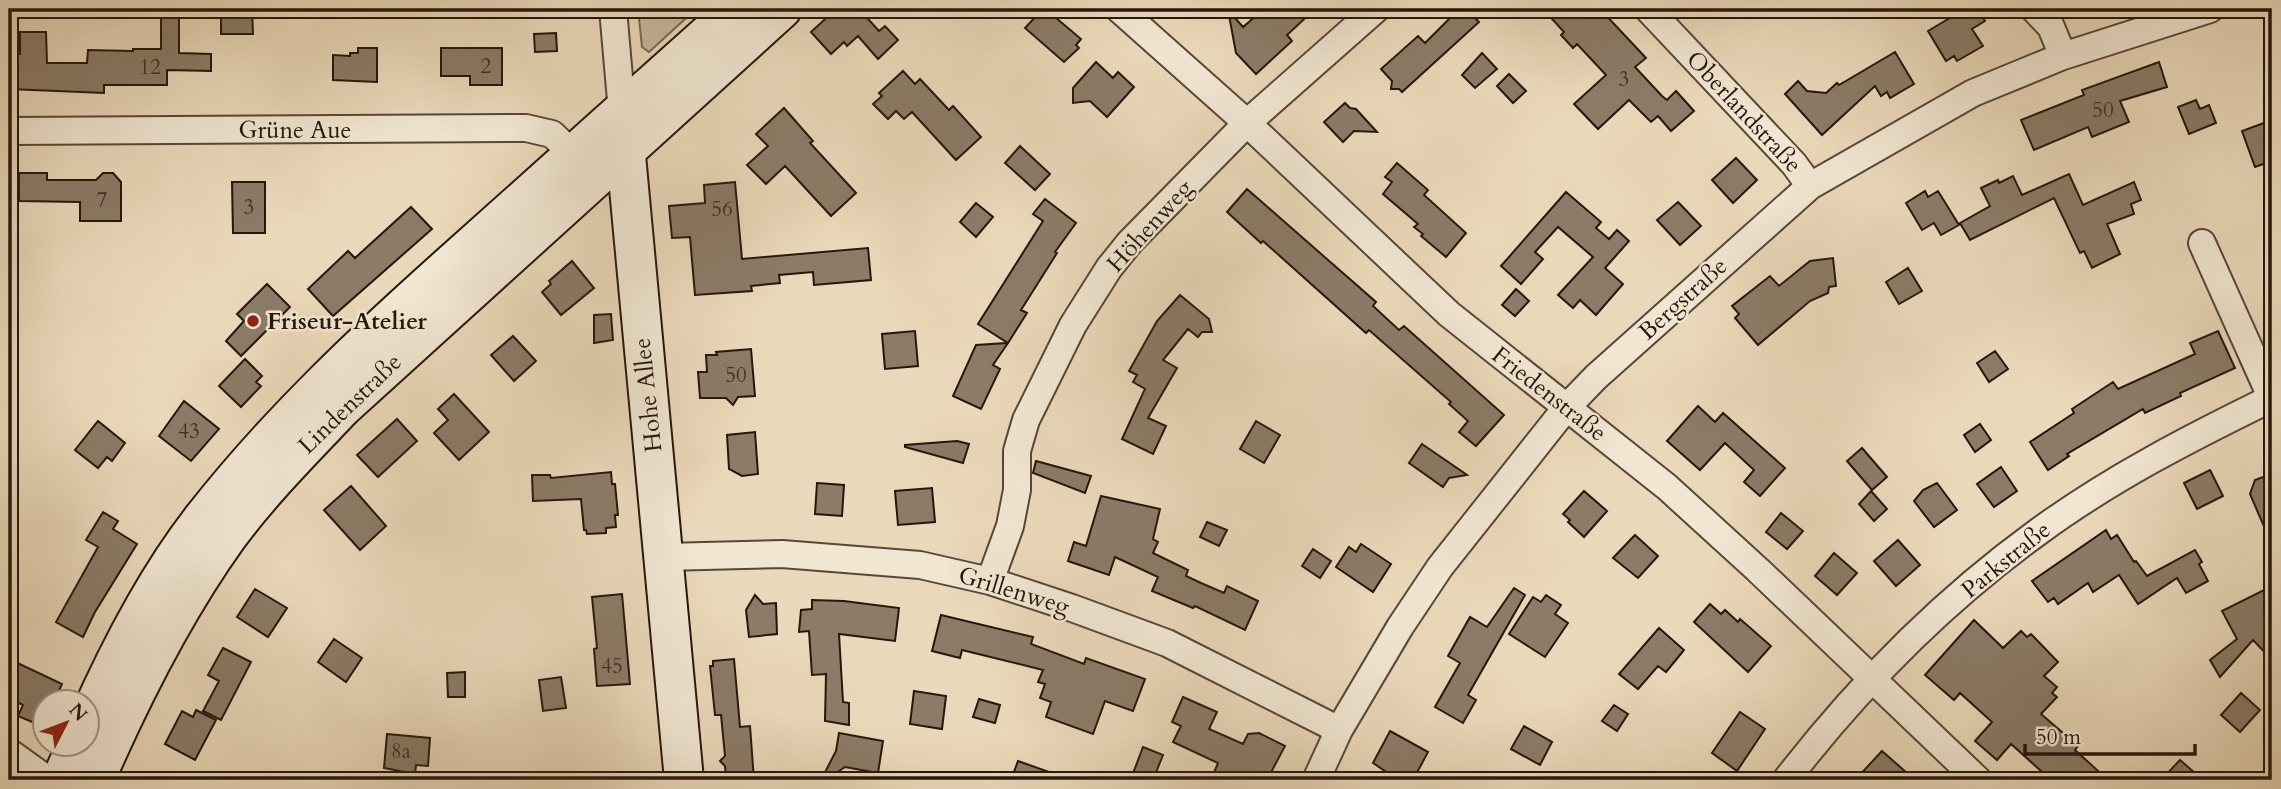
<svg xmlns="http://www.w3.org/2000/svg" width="2281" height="789" font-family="Cardo,serif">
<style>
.green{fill:#c9b79d;stroke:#776755;stroke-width:2}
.building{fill:#8b7b67;stroke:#25170d;stroke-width:2}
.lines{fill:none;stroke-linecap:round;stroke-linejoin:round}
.street-casing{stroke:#564738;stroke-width:30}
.secondary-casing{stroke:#25170d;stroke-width:42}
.street{stroke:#f1e6d2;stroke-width:26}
.secondary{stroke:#f1e6d2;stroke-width:38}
.poi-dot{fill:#8f2418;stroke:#f1e6d2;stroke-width:2.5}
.labels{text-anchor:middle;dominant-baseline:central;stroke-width:5;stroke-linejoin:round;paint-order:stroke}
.number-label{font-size:21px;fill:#3e3024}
.street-label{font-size:24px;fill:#25170d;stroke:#f1e6d2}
.poi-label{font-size:24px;font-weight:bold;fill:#25170d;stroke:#f1e6d2;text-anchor:start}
</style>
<rect width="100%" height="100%" fill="#ead8ba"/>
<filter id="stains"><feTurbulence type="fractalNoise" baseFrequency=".00286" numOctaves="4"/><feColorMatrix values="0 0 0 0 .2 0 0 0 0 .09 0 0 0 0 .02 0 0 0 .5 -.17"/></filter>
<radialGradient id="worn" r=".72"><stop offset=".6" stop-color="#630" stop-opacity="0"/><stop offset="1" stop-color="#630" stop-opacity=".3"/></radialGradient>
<path class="green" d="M638,9H696L649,52L642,47Z"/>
<path class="building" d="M161,9H179V53L211,54V71L167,70V85H104V93L9,89V54H20V32H46L47,63H87L88,50L133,51V49H161Z
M221,9H252L253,34H221Z
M836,9H859L879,31L885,26L898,40L878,59L858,36L847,46L844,42L831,54L811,32Z
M1264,9H1315L1287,35L1292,41L1256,74L1236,53L1228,10L1243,27Z
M1459,9H1466L1479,22L1402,92L1399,89H1391L1392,81L1381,69L1418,36L1425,43Z
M1543,9H1600L1646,58L1635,67L1662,96L1667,100L1676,91L1694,111L1671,131L1658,116L1651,122L1629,100L1598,129L1574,104L1606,75L1577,44L1573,48L1561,35L1564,32Z
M1965,9H1977L1985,21L1972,29L1983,46L1957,61L1954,56L1946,61L1928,31Z
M1040,12L1045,17L1049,12L1081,39L1076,45L1079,48L1064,62L1025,28Z
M556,33L557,51L535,52L534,34Z
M358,48H377V82L333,80V55L350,56V53H358Z
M441,48H502V85H470V76H441Z
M1895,52L1914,84L1890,98L1887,92L1881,96L1875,86L1822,135L1785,94L1798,81L1807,91L1826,93L1837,83L1839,85Z
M1482,53L1497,69L1475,88L1462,75Z
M1096,62L1113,78L1118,72L1134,87L1107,117L1090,101L1073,103V88Z
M2159,62L2167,87L2120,101L2129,122L2092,137L2088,127L2034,150L2021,120L2084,95L2082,90Z
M903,71L915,84L920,79L949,110L953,106L981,137L956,160L912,112L904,119L896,111L888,119L873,104L882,96L879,93Z
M1509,74L1526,91L1513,103L1497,86Z
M2196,100L2200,109L2209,105L2216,123L2189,134L2178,107Z
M1345,103L1350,108L1356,109L1377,132L1354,131L1343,142L1324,122Z
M784,108L813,141L810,143L856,193L831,216L785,166L766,184L747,165L768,146L756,134Z
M2272,120V161L2255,167L2242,131Z
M1020,146L1050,174L1035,190L1005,163Z
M1736,158L1757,180L1733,203L1712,180Z
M1397,163L1428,190L1424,195L1466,233L1446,257L1421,236L1423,234L1414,227L1418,224L1383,194L1392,182L1385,177Z
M19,173H47V180H96L103,173H113L121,182V221H80V202L19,201Z
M2069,174L2083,205L2134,182L2141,200L2131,204L2134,214L2107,224L2120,254L2092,268L2084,251L2080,253L2054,198L1970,240L1960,223L1990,206L1981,188L1998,180L1999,183L2013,176L2022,195Z
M232,182H265V233H233Z
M735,182L742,259L868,248L871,280L814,285L813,272L779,275L780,283L751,286L752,291L695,295L690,237L672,238L669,206L705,203L704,185Z
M1247,189L1376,302L1373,306L1399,330L1404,326L1504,415L1476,446L1459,432L1468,421L1449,404L1451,402L1369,330L1366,333L1263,241L1261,243L1227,212Z
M1925,191L1928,197L1938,191L1959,225L1941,235L1934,223L1922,230L1906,203Z
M1566,192L1601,222L1596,228L1609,239L1617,230L1629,241L1605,268L1623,284L1596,315L1580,300L1573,308L1558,295L1593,257L1558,227L1535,252L1543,259L1521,284L1501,266Z
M1045,199L1076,223L1055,252L1057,253L1021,310L1027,313L1008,343L978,324L1043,221L1033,214Z
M1678,202L1701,226L1680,245L1657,220Z
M976,203L993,217L976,237L960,222Z
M411,207L432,229L333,316L308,289L348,251L355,258Z
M1833,258L1836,286L1829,287L1828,293L1810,301L1758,345L1735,318L1739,314L1732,306L1770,276L1779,286L1810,261Z
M572,261L594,288L561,315L542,292L551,284L549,281Z
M1908,268L1922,291L1899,304L1886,282Z
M267,284L290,307L241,356L226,341L244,321L237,314Z
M1516,289L1529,301L1515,316L1502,305Z
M1180,295L1209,319L1212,332H1202L1198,337L1188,329L1163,360L1177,368L1148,418L1166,426L1153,454L1122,439L1145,389L1133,382L1137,375L1129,371L1157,321Z
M611,314L613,340L594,343V315Z
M915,331L918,366L885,369L882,334Z
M2218,331L2235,368L2180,393L2181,396L2145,413L2143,409L2067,454L2069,456L2048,470L2030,442L2074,413L2072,409L2113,382L2118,389L2195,354L2190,343Z
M513,336L536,361L514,381L491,355Z
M1008,343L993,365L1000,369L981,409L953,396L976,345Z
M751,349L755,396L738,397L733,405L726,398H700L698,372H707L706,355H717L716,352Z
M1995,351L2008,369L1989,382L1977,363Z
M245,359L262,376L256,382L261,386L241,407L219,386Z
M454,394L489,432L459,460L434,433L448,420L438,409Z
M184,401L219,429L191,461L159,436Z
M1698,406L1715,422L1723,413L1785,468L1760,496L1744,482L1754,470L1725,443L1700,470L1667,441Z
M397,419L417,441L378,477L357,455Z
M98,421L125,443L112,461L107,457L98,468L75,450Z
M1256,421L1280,435L1264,463L1240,449Z
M1980,424L1991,440L1975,452L1964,435Z
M755,432L758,474L742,476L729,469L727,435Z
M957,441L969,444L963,463L905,447V445Z
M1422,444L1467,475L1449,478L1443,487L1409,463Z
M1862,448L1887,477L1872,490L1847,461Z
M1036,461L1091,476L1085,493L1033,473Z
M2001,467L2017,491L1994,507L1977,484Z
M2210,470L2223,496L2197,509L2184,483Z
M611,472L612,484H615L618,515H615L616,527L606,528V533L587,534L586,530H584L581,499L533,501L532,475H550L551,478Z
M2263,477L2272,480V545L2250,494L2255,480Z
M817,483L844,485L842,516L815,514Z
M1937,483L1957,510L1934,527L1914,501L1923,490Z
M351,486L386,526L360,550L324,510Z
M932,488L935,522L898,525L895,491Z
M1584,491L1607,511L1584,537L1568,522L1570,520L1563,514Z
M1871,491L1887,509L1874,521L1859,504Z
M1101,496L1160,509L1153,539L1158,542L1153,553L1188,570L1186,576L1201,583L1224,593L1227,586L1258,601L1245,630L1195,606L1193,608L1152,591L1158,577L1115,557L1109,575L1068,561L1074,542L1086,546Z
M103,512L118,521L113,529L137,544L95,612L83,637L56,622L98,547L86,540Z
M1781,513L1803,531L1787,549L1766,532Z
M1207,522L1227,530L1219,546L1200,537Z
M2106,530L2111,539L2117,535L2134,562L2136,561L2147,576L2195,550L2202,562L2199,564L2208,581L2186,593L2177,578L2138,604L2119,575L2093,592L2088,583L2058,604L2054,598L2048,602L2032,581Z
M1635,535L1658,556L1638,578L1613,558Z
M1898,540L1920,565L1896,586L1874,561Z
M1361,544L1391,564L1373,592L1336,567L1349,547L1356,552Z
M1313,549L1331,561L1320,578L1302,566Z
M1834,553L1857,573L1837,595L1815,576Z
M2272,586V660L2253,640L2220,677L2210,660L2237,639L2222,611Z
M1514,588L1525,595L1468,695L1476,700L1463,723L1435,707L1460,663L1448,656L1470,617L1487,627Z
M255,589L287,608L268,637L237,617Z
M622,594L630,684L597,686L594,649L597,648L592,597Z
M755,595L763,604L776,603L777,634L749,637L746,610Z
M1546,595L1561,605L1555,614L1568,623L1545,657L1509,634L1533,597L1541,602Z
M812,600L844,601L899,608L895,641L839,634L843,702L849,703V725L825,721L826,674L812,675L809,631L799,632L801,610L812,609Z
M1710,604L1721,614L1725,610L1738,622L1740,619L1771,646L1748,672L1694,622Z
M941,615L1033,637L1031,644L1084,664L1086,658L1145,679L1133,711L1105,701L1093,734L1046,717L1051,702L1040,698L1045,684L1038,682L1043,670L962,650L960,658L932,651Z
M1974,620L2003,648L2021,631L2027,637L2031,634L2058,662L2044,676L2057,687L2052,693L2057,697L2041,714L2078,746L2075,750L2108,780H2051L2011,744L1997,760L1975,741L1992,722L1960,693L1954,700L1925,675Z
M1659,628L1684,650L1666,672L1658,666L1638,689L1619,674Z
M334,639L362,658L346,682L318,662Z
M223,648L251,662L221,720L203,711L219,681L208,675Z
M9,659L62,684L54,702H46V728L18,716L23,705L9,698Z
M734,659L740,727L750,726L754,780H746L739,774L726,775L725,766L720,761L725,756L721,715H715L710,666H713V661Z
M465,672V697H448L447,673Z
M561,677L566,708L543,711L539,680Z
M914,691L946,696L942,729L910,724Z
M2241,693L2260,710L2240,732L2221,715Z
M1183,697L1217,712L1209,729L1243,744L1248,734L1259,733L1285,746L1267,780H1211L1218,763L1173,742L1181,726L1172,722Z
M979,699L1000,705L995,723L973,717Z
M1614,705L1628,714L1617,731L1602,721Z
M196,710L216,720L195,760L165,744L182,711L193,717Z
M1740,712L1765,729L1737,771L1712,753Z
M1524,726L1552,742L1540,765L1511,749Z
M1390,731L1428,752L1413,780H1398L1373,763Z
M839,733L883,741L878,773L845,767L826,780H821L836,751Z
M387,734L430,738L428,766L416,765L415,774L384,768Z
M1143,747L1163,755L1153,780H1143L1132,776Z
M1882,751L1915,780H1855Z
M2180,760L2203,780H2161Z
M1018,761L1066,778L1065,780H1011Z"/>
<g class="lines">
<g class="street-casing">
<path id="street" d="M613,9L622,112
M1119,9L1247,123L1449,314L1667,487L1758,570L1978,780
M1648,9L1794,164L1810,186
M2034,9L2051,27L2063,56
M9,131L526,128L552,134L573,154
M2202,243L2272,399
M664,557L782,554L920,565L990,581L1072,608L1167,643L1339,730
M990,581L1010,526L1017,490V451L1026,420L1073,325L1109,268L1130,242L1247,123L1376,9
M9,752L48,780
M1316,780L1339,730L1400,627L1440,567L1566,408L1596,377L1810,186L1973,93L2063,56L2210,9
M1786,780C1858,687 1943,601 2038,532C2110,479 2192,437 2272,398"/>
</g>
<g class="secondary-casing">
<path id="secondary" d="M624,134L684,780
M88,720C119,650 156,578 203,518C279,421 368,338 459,257C551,174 644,92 736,9
M61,780L77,744
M95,780C132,695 174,611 228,536C262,490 303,449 342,408L782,9"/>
</g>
<use href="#street" class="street"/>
<use href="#secondary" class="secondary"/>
</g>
<circle class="poi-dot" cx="253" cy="321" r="7"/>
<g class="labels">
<g class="number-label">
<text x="486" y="66">2</text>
<text x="150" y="67">12</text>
<text x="1624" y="79">3</text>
<text x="2103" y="110">50</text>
<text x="102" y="200">7</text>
<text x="249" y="207">3</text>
<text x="722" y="209">56</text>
<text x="736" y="375">50</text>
<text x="189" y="431">43</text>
<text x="612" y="666">45</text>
<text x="401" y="751">8a</text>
</g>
<g class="street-label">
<text transform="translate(1744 112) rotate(47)">Oberlandstraße</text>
<text x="295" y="130">Grüne Aue</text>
<text transform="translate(1150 226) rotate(-48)">Höhenweg</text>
<text transform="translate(1683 299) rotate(-42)">Bergstraße</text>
<text transform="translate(1549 394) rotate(38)">Friedenstraße</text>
<text transform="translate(648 395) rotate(-96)">Hohe Allee</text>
<text transform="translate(350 404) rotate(-44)">Lindenstraße</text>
<text transform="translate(2006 560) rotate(-39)">Parkstraße</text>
<text transform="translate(1014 591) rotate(17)">Grillenweg</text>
</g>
<g class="poi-label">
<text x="267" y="321">Friseur-Atelier</text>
</g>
</g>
<rect width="2281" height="789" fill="none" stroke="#ead8ba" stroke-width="35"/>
<rect x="10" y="10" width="2260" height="768" fill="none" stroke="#25170d" stroke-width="3.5"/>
<rect x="18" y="18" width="2246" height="754" fill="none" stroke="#25170d" stroke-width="2"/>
<g transform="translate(66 723) rotate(48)"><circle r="33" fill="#f1e6d2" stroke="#9f9383" stroke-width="2"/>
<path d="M0-5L12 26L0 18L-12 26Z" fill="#8f2418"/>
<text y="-10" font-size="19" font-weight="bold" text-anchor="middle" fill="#25170d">N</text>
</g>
<path d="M2025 744v10h170v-10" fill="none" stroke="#25170d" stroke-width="3.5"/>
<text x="2036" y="744" font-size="21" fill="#25170d" stroke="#f1e6d2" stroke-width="5" paint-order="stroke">50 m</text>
<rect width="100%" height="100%" filter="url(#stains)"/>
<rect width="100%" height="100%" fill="url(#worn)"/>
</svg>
